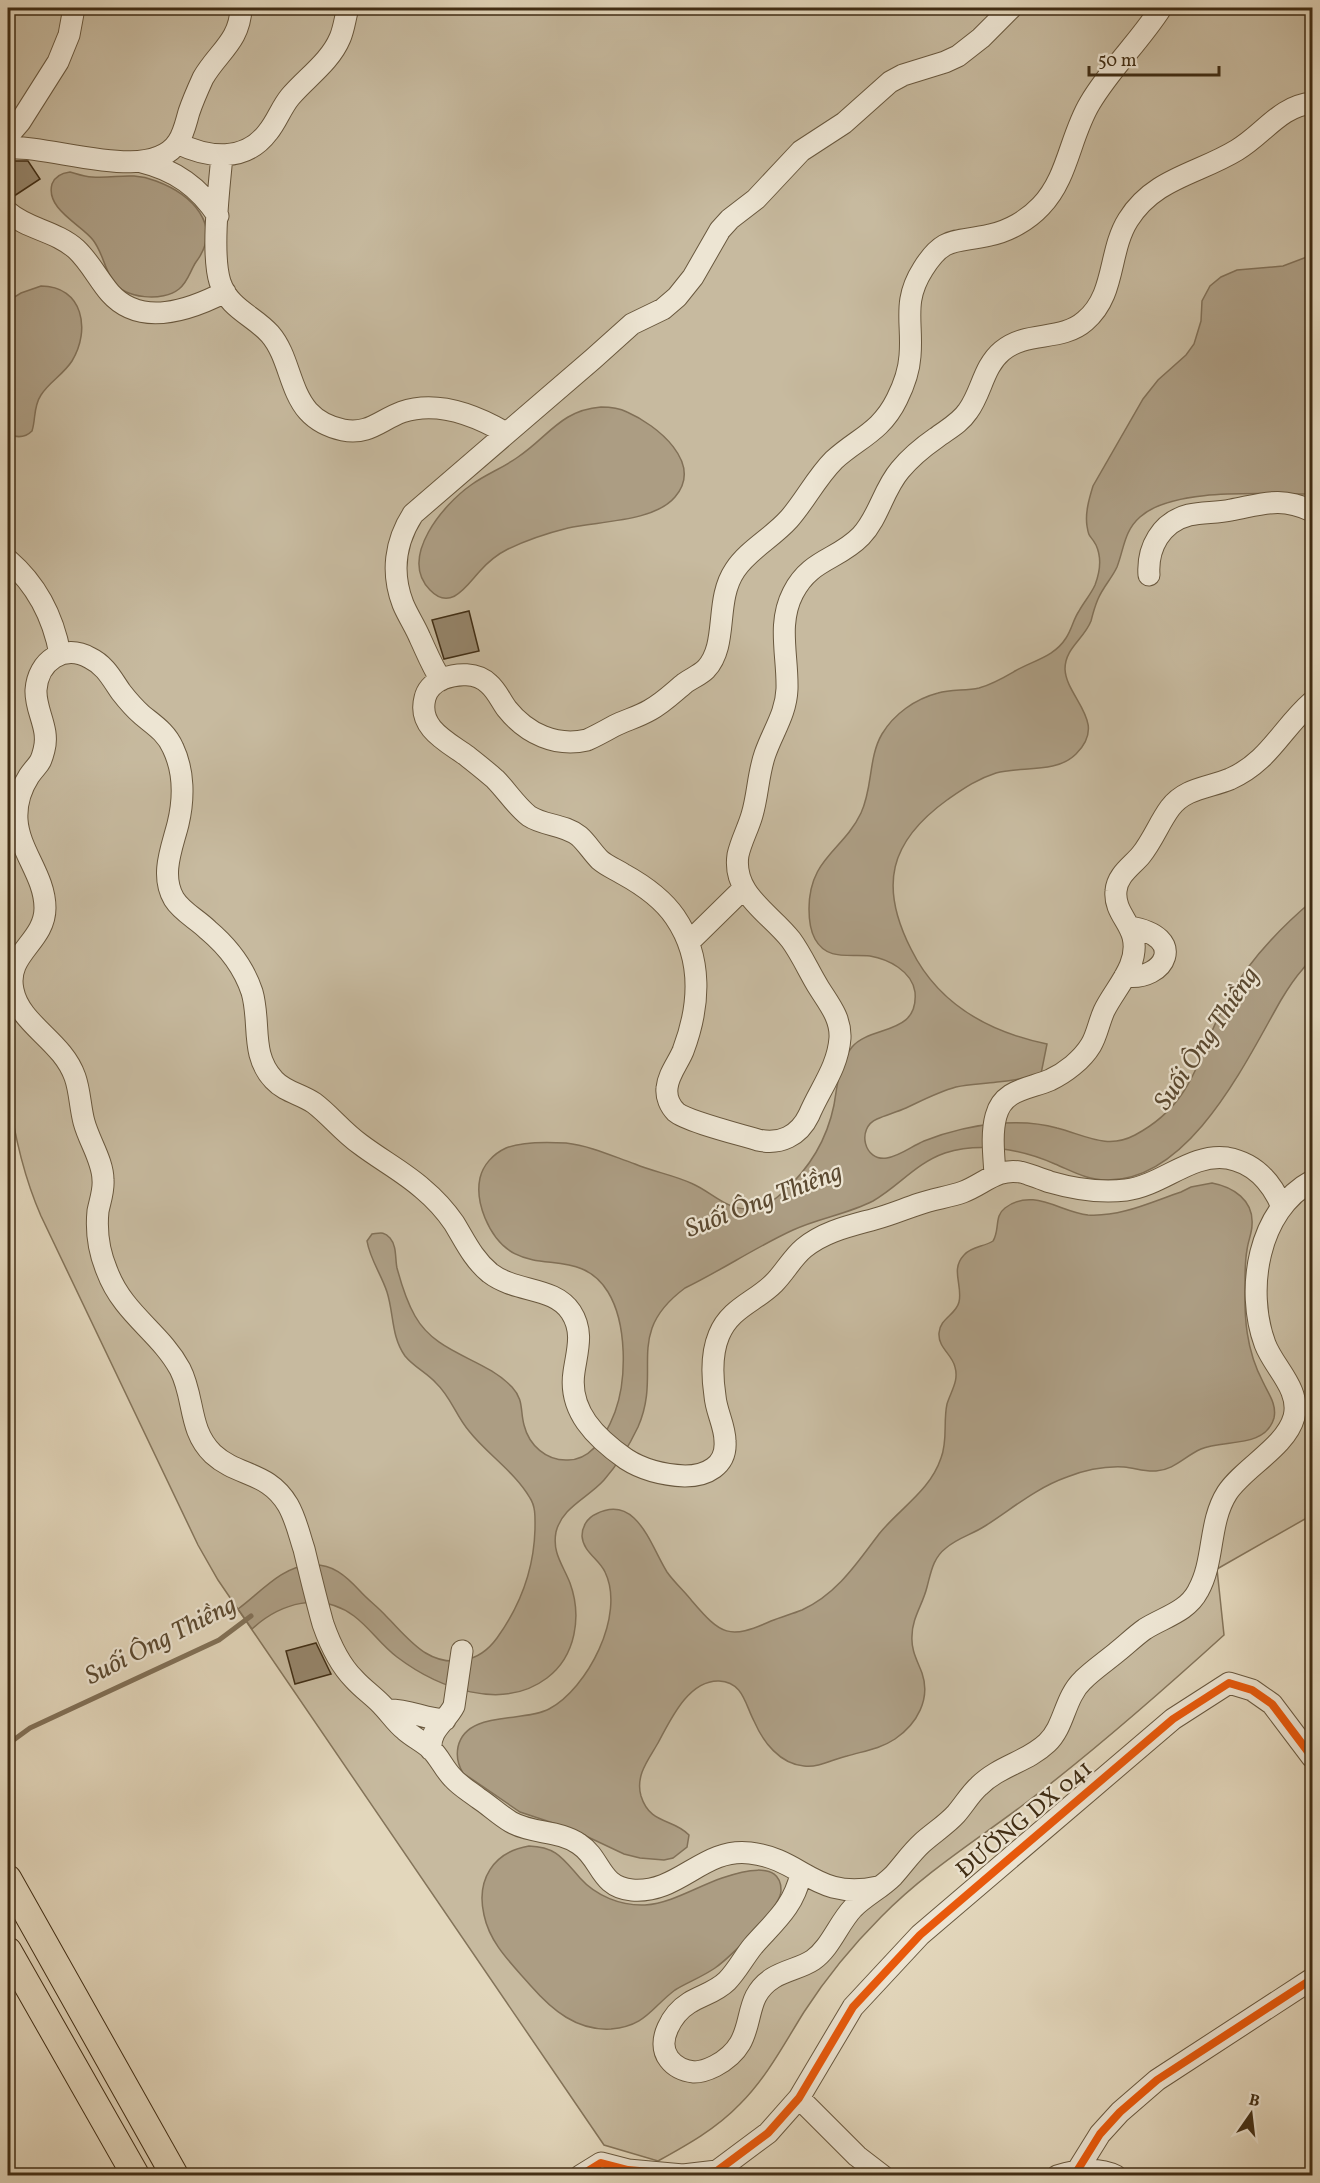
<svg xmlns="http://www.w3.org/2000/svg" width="1320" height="2183" font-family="Vollkorn,serif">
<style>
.green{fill:#c7ba9f;stroke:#84745a;stroke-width:1.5}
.water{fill:#ac9d83;stroke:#817057;stroke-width:1.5}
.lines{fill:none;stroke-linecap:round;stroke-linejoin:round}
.stream{stroke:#817057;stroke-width:5}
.building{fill:#95856b;stroke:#402d14;stroke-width:1.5}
.minor-casing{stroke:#69583e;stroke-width:23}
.major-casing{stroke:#402d14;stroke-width:29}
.minor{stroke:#ede5d3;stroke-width:21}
.major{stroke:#e3d7bc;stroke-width:27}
.cycleway-casing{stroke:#ede5d3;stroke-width:11}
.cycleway{stroke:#e8590c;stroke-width:8}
.labels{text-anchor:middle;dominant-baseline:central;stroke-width:4.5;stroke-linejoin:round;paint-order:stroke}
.street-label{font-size:24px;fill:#402d14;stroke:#ede5d3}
.water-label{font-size:26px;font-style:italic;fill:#5b4930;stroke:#ede5d3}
</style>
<rect width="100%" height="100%" fill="#e3d7bc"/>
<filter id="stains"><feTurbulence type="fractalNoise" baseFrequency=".00333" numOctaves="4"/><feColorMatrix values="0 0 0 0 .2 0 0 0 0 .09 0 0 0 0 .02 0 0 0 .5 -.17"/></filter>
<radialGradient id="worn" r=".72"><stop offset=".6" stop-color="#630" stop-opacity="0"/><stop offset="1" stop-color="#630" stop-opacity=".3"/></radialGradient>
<path class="green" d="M8,8H1312V1515L1217,1569L1224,1635C1159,1694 1093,1752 1023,1805C975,1841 924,1873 881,1917C852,1946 826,1978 804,2012C784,2044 767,2077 740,2104C716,2129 687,2145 658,2161L604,2145L218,1580L198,1545L41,1216C23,1175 14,1134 8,1090Z"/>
<path class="water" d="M70,172C77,174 85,177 92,177C116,179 130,171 156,181C191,194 224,225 196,262C190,271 188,282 179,289C163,302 125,299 113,281C104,268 103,253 93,240C82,225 45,209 52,184C55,176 62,173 70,172Z
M1312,255V494C1269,495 1174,486 1140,517C1124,531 1124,549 1117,567C1112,578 1103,587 1098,599C1095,606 1093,613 1091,621C1084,639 1065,648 1065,669C1066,698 1109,722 1076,754C1056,774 1021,766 996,773C977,779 963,789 947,800C889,842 879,886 911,949C938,1004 989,1032 1047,1044L1041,1074C1026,1078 1012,1081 997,1082C983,1084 970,1084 956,1087C938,1092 923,1100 906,1108C897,1112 886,1115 877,1119C856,1128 864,1162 887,1158C900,1156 912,1146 924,1141C949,1131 976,1125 1003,1123C1021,1122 1040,1123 1057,1128C1085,1135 1107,1150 1135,1135C1197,1102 1197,1053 1227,1000C1248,961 1279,929 1312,901C1312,912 1315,947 1312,955C1311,960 1305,966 1302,970C1294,979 1287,990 1281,1000C1246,1061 1190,1182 1106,1180C1087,1180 1072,1171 1055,1164C1021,1149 981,1142 945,1153C916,1163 899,1186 873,1201C848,1214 819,1218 793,1230C756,1247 722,1270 685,1288C623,1334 663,1370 638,1427C629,1446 618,1464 604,1480C588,1498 562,1507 556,1532C552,1553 563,1565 570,1583C582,1616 576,1656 547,1678C502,1712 438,1688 397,1657C381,1645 370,1628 354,1616C321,1591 280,1603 252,1629L238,1609C260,1593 282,1566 310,1565C332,1563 346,1576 360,1591C368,1600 378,1607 386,1616C409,1639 428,1667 464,1660C477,1658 489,1649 497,1638C520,1606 534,1569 535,1529C535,1519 536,1507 530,1498C515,1472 487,1454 469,1431C456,1416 451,1397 436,1383C427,1373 414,1367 405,1356C391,1336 394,1314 387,1292C381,1274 370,1259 367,1241L372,1234C380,1233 384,1231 390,1238C397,1246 395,1259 397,1268C401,1283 407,1302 415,1316C437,1355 483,1357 512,1387C524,1400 520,1410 524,1425C529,1445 546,1461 568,1460C593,1460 607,1433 615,1412C627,1379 627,1323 608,1292C575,1238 515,1290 485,1218C480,1206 477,1192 480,1178C483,1165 493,1154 506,1148C523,1141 548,1142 566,1143C591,1146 612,1156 635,1164C654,1172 674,1175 693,1184C711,1192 726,1209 747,1209C762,1209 773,1202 783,1192C809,1169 827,1139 834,1105C837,1087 839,1063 852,1047C870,1025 919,1036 915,992C912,971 888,959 870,956C849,954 827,961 815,939C810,930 809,919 809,909C809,858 843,851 861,813C873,788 868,758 882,734C894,714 915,699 938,693C951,689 965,691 979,688C993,684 1003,678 1015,671C1034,660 1054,657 1066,638C1072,629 1073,620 1079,611C1084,602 1091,594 1095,585C1100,572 1102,558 1096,545C1090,534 1089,539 1087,526C1085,513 1089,499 1093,486L1143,399L1158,380L1186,355L1194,344L1201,321L1202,301L1210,286L1221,277L1237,270L1283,266Z
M41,286C83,286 91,330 72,361C63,375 49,382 41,395C33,407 36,419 32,431C25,438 17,438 8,434V301L21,293Z
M601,407C610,407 619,408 627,412C657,425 704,463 675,497C654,522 598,521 568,528C548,533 527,540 508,549C498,554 488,562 480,571C467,585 451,612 430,590C398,557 444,504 471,485C486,474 503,468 518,457C548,437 561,410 601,407Z
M1212,1183C1233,1187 1254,1200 1252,1225C1252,1233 1248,1241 1247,1250C1245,1260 1245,1271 1245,1282C1244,1317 1246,1350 1263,1382C1268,1393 1277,1404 1274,1418C1265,1449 1223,1439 1201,1449C1185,1456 1174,1470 1156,1471C1145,1472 1135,1468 1124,1467C1105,1466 1085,1470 1067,1477C1036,1488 1013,1508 985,1526C973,1534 957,1538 946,1548C933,1558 931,1572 927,1587C923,1604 912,1618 912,1636C911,1650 917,1660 922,1673C931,1699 917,1724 895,1739C880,1749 864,1751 847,1756C833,1759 819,1768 804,1766C780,1764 763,1742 754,1721C745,1704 743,1682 719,1681C688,1680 670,1721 658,1743C649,1759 635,1775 641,1796C650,1825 673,1818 689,1835L687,1847L673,1858L664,1860L640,1858L624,1854L571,1829L520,1812L463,1773C458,1765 456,1757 458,1747C466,1710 523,1723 549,1709C587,1689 626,1615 605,1572C599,1559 583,1552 582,1536C582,1527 587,1518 596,1514C637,1493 651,1547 667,1572C674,1582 684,1591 692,1601C721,1635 729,1640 771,1621C781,1617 792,1614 802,1610C837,1594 857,1563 879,1534C900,1508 930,1491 941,1458C948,1440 943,1422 947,1404C951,1391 959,1381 955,1367C952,1354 938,1348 939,1333C940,1318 956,1315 959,1302C963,1285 950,1270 964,1255C972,1246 984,1247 993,1241C1000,1230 994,1216 1005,1208C1033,1187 1060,1212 1088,1215C1121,1217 1151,1202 1181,1192L1191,1187Z
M529,1846C557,1847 563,1859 580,1878C596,1896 621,1906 645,1905C672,1903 696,1887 722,1878C739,1872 781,1859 781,1890C782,1907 729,1958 715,1968C702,1977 688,1982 675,1990C651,2008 646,2026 611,2029C577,2031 552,2010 531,1986C512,1964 490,1944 484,1915C476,1880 493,1852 529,1846Z"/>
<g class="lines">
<path class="stream" d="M8,1744L30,1728L219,1640L251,1616"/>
</g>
<path class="building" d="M8,161H28L40,179L8,200Z
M469,611L479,651L444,659L432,620Z
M316,1643L331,1674L295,1684L286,1651Z"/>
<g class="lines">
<g class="minor-casing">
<path id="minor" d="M1161,8C1140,41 1110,69 1090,103C1070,136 1068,178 1041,206C1028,220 1009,231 990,235C956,243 944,235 923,269C902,302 913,322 910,356C909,371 904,385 897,399C881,432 858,438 834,460C816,478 805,501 789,519C772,538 748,550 735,570C714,601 729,644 706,669C700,675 692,678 685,683C674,692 663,703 650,710C638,717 626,720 614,726C605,731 596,736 587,740C556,747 527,734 507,709C501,701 497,691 489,684C477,672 457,673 442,679C434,683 427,689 425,698C417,728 448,742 467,756C477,764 486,771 495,779C507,791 516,806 529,816C544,826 564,824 579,836C587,843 592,852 600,860C607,866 615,869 623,874C643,885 662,898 675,917C703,958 700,1006 683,1051C678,1063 668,1075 667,1088C666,1097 670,1106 676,1112C686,1121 742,1135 758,1140C780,1145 799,1136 809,1115C820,1089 838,1067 840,1038C841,1018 829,1004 819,988C809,972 802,955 791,940C770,913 732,894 738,855C741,841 748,829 752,815C758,795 758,774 765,754C773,731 786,714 787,689C788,656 777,624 793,593C810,559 838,560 861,536C879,517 883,490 900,470C910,458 923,447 936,438C948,429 960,423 968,411C982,392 983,367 1002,351C1027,330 1061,342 1085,321C1116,295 1108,252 1128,220C1154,178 1198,174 1237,150C1264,134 1280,106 1312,103
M8,136L20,122L58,62L69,35L74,8
M177,143C208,158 245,163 268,132C277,121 281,108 290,97C306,78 330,62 340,38C344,29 345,18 348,8
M8,148C51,144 150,185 178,142C184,133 186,122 189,112C193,100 198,89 203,78C218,52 240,41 241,8
M222,156C219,188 211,253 220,282C229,309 253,315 270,334C289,356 289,389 308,411C317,421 329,427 343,430C369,435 380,420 402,412C437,400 477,416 506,433
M142,162C175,170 199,187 218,216
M8,212C27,229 56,231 76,249C90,262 98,279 110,293C141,328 190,310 225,292
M8,560C37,585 53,616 60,654
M1149,575C1147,548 1161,522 1189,515C1203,512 1217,513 1231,510C1263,504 1281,496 1312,511
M441,680C432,666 427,653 420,638C415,626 408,616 403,604C391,573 395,542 413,514L593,359L632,324L663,309L677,297L693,277L720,230L730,219L756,199L801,151L844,123L890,82L903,75L945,62L958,56L981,38L1011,8
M689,942L744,888
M1125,976C1165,982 1189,936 1129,927
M995,1175C994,1156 991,1134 996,1116C1003,1089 1029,1089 1050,1080C1065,1073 1082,1060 1091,1045C1097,1035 1099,1022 1104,1011C1115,988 1140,965 1133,937C1129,921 1114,910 1116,891C1117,875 1132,866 1141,855C1153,840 1159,823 1170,808C1185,788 1208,788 1230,779C1269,762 1282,728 1312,702
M387,1710C408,1709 424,1719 445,1720
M431,1750C429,1729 446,1722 454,1706L462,1651
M801,1874C793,1908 775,1921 753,1946C744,1957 737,1971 727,1981C716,1992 702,1995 689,2003C673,2013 655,2041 669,2059C675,2067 685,2071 694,2072C702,2072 709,2069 715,2066C763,2041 736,2001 773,1978C786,1970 801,1968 813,1960C831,1947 838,1924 853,1908C865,1896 881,1888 893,1876C903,1865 911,1853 922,1843C933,1833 946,1825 956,1814C964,1805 970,1794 979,1786C999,1766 1027,1762 1047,1743C1065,1726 1064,1698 1083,1680C1093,1670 1105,1662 1117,1652C1126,1645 1135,1636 1145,1629C1164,1617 1187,1612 1198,1591C1215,1561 1208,1523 1227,1493C1243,1468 1286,1447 1294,1417C1301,1389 1274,1368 1265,1344C1245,1290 1258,1210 1312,1181
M878,1887C815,1901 803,1859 750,1853C703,1847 679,1894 632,1890C599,1887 602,1859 579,1844C559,1830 532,1834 511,1822C499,1815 489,1805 478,1798C469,1791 460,1786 453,1778C444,1769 440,1758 431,1749C423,1742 413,1737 405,1730C396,1723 389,1712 381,1704C372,1695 362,1688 354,1679C339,1664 330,1644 323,1624C316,1599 310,1574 304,1549C299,1534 296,1519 288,1505C268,1471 238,1477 213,1454C188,1430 195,1398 180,1369C160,1332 123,1314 107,1271C99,1252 96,1231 98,1211C100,1201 104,1190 103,1180C103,1161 89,1141 84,1122C80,1107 80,1091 75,1077C62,1040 20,1025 13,990C5,954 45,942 45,908C45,876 19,851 17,820C16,804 20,790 29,776C38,763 40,766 44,750C50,728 35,711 36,690C38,661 64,643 90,658C105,665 112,679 121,692C128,701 133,707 142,715C154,725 166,732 173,748C184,771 184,799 178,824C172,848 160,875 174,899C182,912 197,919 208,930C227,946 244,968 252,992C261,1023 250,1055 274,1080C285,1092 301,1094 314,1103C330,1115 343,1132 360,1144C381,1160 404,1172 423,1189C435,1199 445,1210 454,1223C465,1241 473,1259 490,1273C516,1293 554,1286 571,1312C584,1332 577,1351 574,1372C568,1411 596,1438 626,1459C643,1470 664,1475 685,1476C706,1476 727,1466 725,1441C725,1426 716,1411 715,1396C712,1376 711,1354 719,1335C730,1308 755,1302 774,1283C785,1272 792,1258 804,1248C825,1231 850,1226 875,1219C890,1215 904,1209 919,1204C933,1199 949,1197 963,1192C984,1184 997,1168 1020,1172C1023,1172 1047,1181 1050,1182C1074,1189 1101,1193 1126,1190C1163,1185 1191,1153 1227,1158C1255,1163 1272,1183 1282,1207
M799,2098L857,2156L883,2176
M1077,2171L1100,2134L1120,2112L1157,2080L1312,1979
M580,2176L601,2163L628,2170L683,2175L717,2171L768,2133L799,2098L853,2007L920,1935L1173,1719L1229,1683L1252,1690L1272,1704L1312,1757
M1057,2176C1076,2170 1098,2167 1116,2176"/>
</g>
<g class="major-casing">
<path id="major" d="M8,1879L175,2176
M8,1951L136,2176"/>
</g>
<use href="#minor" class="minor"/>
<use href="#major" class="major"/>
<g class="cycleway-casing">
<path id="cycleway" d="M1077,2171L1100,2134L1120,2112L1157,2080L1312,1979
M580,2176L601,2163L628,2170L683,2175L717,2171L768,2133L799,2098L853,2007L920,1935L1173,1719L1229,1683L1252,1690L1272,1704L1312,1757"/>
</g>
<use href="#cycleway" class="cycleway"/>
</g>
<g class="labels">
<g class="street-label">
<text transform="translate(1025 1820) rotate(-40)">ĐƯỜNG DX 041</text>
</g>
<g class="water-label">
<text transform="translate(1207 1039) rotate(-56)">Suối Ông Thiềng</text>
<text transform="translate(764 1201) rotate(-21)">Suối Ông Thiềng</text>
<text transform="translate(161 1641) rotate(-27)">Suối Ông Thiềng</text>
</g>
</g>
<rect width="1320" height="2183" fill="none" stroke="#e3d7bc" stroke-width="30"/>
<rect x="9" y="9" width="1302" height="2165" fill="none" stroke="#402d14" stroke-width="3"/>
<rect x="15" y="15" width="1290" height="2153" fill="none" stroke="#402d14" stroke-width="1.5"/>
<g transform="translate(1251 2114) rotate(14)" stroke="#ede5d3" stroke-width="4.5" paint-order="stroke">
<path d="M0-4.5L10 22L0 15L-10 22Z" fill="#402d14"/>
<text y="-9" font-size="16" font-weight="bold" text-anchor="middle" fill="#402d14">B</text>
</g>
<path d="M1089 66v9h130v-9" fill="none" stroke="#402d14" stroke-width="3"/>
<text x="1098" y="66" font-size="18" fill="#402d14" stroke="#ede5d3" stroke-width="4.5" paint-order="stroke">50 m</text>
<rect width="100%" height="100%" filter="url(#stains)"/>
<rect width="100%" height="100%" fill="url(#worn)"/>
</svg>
